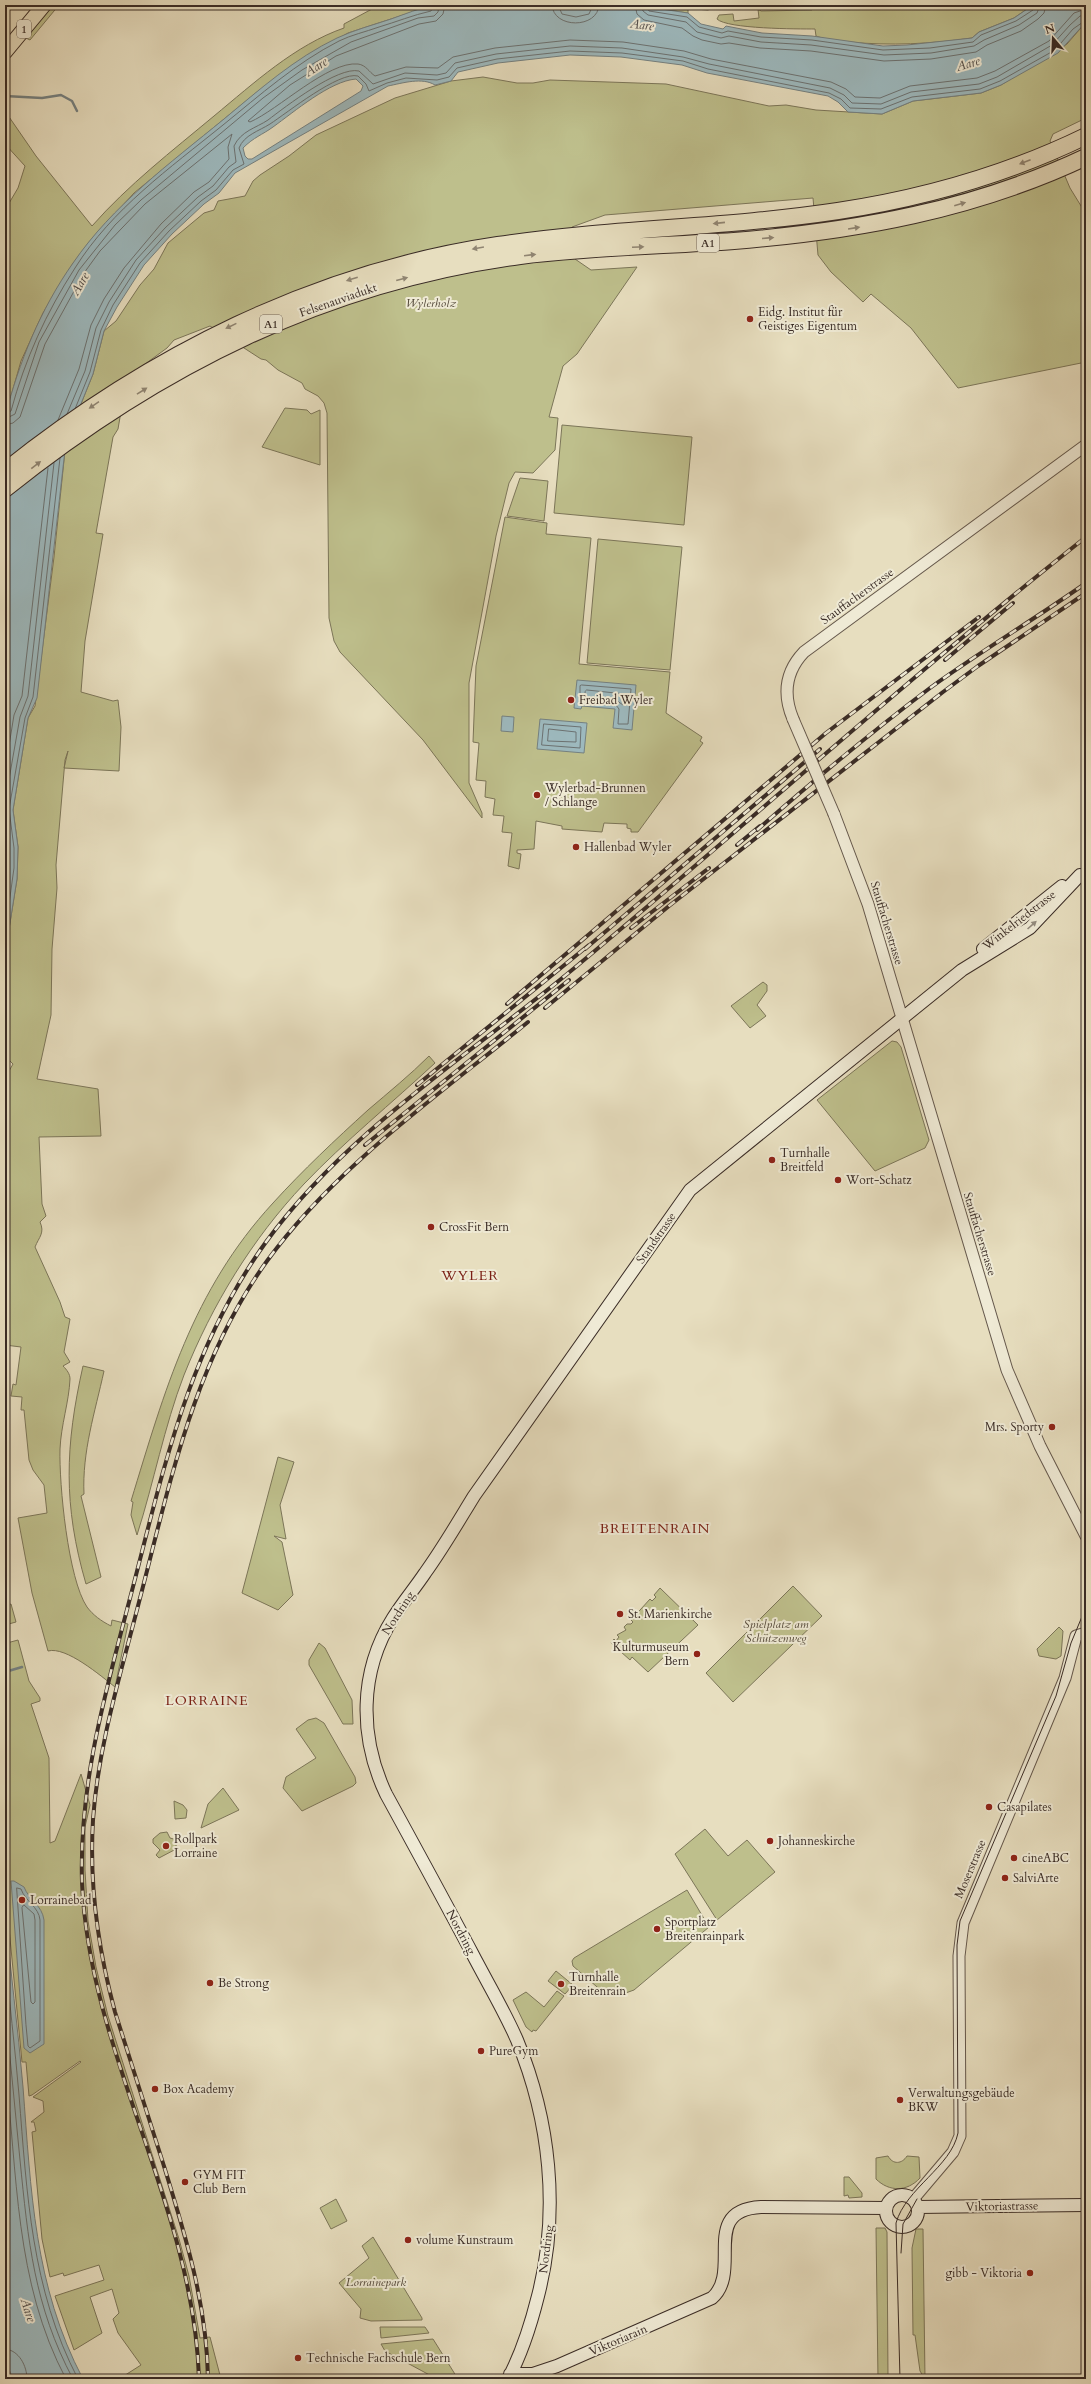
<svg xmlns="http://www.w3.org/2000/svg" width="1091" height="2384" font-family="Cardo,serif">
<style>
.green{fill:#bebf8c;stroke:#7c7659}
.water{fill:#9db9be;stroke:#758181;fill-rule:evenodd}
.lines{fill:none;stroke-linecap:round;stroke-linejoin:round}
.shore{stroke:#6c7272;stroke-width:1}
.stream{stroke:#758181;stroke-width:2.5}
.tertiary-casing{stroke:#65584c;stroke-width:13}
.secondary-casing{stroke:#3a2c26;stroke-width:14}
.primary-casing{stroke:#3a2c26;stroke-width:16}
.motorway-casing{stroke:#3a2c26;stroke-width:18}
.tertiary{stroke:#efead5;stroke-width:11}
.secondary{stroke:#efead5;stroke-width:12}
.primary{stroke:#e7debf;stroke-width:14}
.motorway{stroke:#e7debf;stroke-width:16}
.tram{stroke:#3a2c26;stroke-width:1}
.rail-casing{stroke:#3a2c26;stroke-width:4}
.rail{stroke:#efead5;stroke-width:2.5;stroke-dasharray:8;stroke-linecap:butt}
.tertiary-bridge-casing{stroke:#65584c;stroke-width:13;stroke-linecap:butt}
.tertiary-bridge{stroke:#efead5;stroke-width:11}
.oneway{fill:#908572}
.oneway2{fill:#948b7e}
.poi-dot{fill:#8f2418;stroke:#efead5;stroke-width:1.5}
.labels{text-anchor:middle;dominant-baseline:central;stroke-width:4;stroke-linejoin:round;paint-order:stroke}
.shield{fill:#efead5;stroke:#70655a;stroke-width:1}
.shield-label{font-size:11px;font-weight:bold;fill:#3a2c26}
.street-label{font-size:12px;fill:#3a2c26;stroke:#efead5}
.park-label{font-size:12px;font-style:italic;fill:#54493a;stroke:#efead5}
.poi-label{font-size:12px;fill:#3a2c26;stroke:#efead5;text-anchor:start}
.water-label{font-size:13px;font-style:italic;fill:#534f4c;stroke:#efead5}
.quarter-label{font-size:14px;letter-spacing:1px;fill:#7a1f14;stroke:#efead5}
</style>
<rect width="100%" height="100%" fill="#e7debf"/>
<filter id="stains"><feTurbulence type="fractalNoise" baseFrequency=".005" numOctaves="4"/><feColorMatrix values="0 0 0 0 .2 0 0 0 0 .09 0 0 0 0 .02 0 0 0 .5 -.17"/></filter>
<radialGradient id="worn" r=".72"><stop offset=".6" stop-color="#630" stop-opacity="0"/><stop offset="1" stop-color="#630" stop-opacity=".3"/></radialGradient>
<path class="green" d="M52,5H59L30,40L26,38Z
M371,5H434L348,33L312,53L257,92L134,193L89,242L72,265L43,313L21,361L5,417V210L18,188L25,166L5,144V111L36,156L92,226C128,185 172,151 214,116C254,83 295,45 344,28V24L372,9Z
M635,5H718L708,10L695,9L694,6H688V13Z
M759,5H1033L1014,18L979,32L972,38C930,44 891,46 849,42C838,41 827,40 816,36L815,29C798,29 727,29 717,19L719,15L733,14L734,21L759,18L758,9L761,11L812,10L811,7L793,9Z
M1086,22V118L1053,134L1050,141L1070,188L1086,214V362L958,388L911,328L871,294L863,302L831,272L818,255L813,198L605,215L572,227L575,259L591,270L637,267L577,354L563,366L549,417L558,418L555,450L533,473L515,472L509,483L496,536L469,683V783L482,813V818L423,740L340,652L334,641L329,618L327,413L324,403L318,396L305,389L302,383L278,370L266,360L261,359L210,326L174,340L167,348L141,367L130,378L124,394L118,429L113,437L96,533L103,534L85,641L81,692L113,701L118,700L121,727L119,771L64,768L68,751L65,760L56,865L57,888L52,949L51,1015L37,1079L98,1089L101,1136L39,1137L42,1204L46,1216L40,1222C45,1233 39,1237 35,1247L60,1302L65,1317L70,1319L64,1352L70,1362L63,1366C67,1370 70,1374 70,1379C69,1402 61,1425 60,1449C59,1484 68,1579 87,1607C93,1615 101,1621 111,1626L112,1620L128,1624L115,1687C101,1676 66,1646 48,1651L32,1593L18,1518L47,1513L44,1485L33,1470L29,1460L24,1410H21L22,1397L11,1396L13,1384L16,1385L21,1347L5,1345V1078L13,1064L9,1060L5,1028V954L17,879L18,847L13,810L28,718L35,706L54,557L66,441L93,374L104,331L116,321L140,285L154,269L168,243L204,213L214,210L218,201L245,196L253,181L260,175L289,156L316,135L395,98L451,81L483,77L517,83H533L550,80L666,84L769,106L786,105L816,110L882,114L913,101L981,93L1001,85L1067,44Z
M285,408L307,410L311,414L320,410V465L262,447Z
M562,425L692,437L684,525L554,513Z
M520,478L548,481L544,521L507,516Z
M505,517L547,523L546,534L591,538L579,664L670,672L666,713L702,737L700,741L703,743L638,832H631V829L627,828V824L604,823L602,832L562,829V826L536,821L534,849L517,850V853L521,854L519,869L508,866L512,833L502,832L504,816L493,815L495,799L485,797L486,781L476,780L479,743L473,742L476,666Z
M598,539L682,547L670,670L587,663Z
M763,982L767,985V991L757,1005L766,1016L750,1028L731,1006Z
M892,1041L897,1042L901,1047L929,1140L925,1148L875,1171L817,1100Z
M429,1056L435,1063C392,1103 345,1141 304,1184C252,1239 212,1305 184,1375C164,1427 154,1482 137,1535L131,1515L133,1502L131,1501C165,1390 192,1291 273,1203C303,1170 335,1140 368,1110C389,1092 410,1075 429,1056Z
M83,1366L104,1371C95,1412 82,1452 84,1494L81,1496L101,1577L86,1584C63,1505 65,1446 83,1366Z
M278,1457L294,1462L280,1505L286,1539L274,1536L282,1542L293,1595L278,1610L242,1593Z
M793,1586L822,1616L733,1702L706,1673Z
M660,1588L698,1625L648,1672L632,1657L630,1660L611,1643L614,1639L616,1641L619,1637L617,1635L626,1630L624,1627L627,1624H631L633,1622L631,1620L650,1599L652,1601L656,1597L654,1595Z
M11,1604L16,1622L5,1625V1606Z
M1059,1627L1063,1631L1061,1656L1056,1659L1039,1656L1037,1649Z
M5,1633L7,1643L18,1640L29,1681L40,1698V1701L31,1704L49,1758L50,1843L55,1841L81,1774L90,1805L85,1827V1870L88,1921L96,1967L108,2016L179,2239L189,2276L200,2338L210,2337L221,2379H119L141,2365L118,2333L113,2319L119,2313L112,2289L90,2297L102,2333L74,2350L55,2296L104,2280L99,2265L64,2276L63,2273L50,2277L42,2239L32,2132L36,2131L34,2122H31L44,2112L43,2101L33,2097L81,2062L80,2061L32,2095L29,2096L26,2062H22L5,1887V1872L8,1868L5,1837Z
M319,1643L325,1648L352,1700L353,1724H343L309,1665V1660Z
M316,1718L324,1723L355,1777L356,1783L353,1786L302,1811L283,1788L286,1777L316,1758L296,1729L308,1720Z
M223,1788L239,1810L201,1828L208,1804Z
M174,1801L183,1805L187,1810L186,1818L175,1819Z
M705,1829L728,1856L747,1840L775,1872L717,1920L675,1854Z
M167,1832L170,1838L177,1840L176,1846L178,1848L159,1858L156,1855L160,1850L153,1843V1839L160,1833Z
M687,1890L709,1927L634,1990L620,1995L604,1993L573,1966L572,1961L574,1958Z
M556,1971L573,1985L565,1994L548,1981Z
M557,1991L564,1996L536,2031L533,2030L532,2032L526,2027L513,2000L526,1992L544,2007Z
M888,2156C893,2165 902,2164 907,2156L919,2157L920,2178C907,2192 889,2192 876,2179V2158Z
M844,2177H849L862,2193V2197L849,2198L848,2195L844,2196Z
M336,2199L347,2221L331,2229L320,2208Z
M876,2228H885L887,2232L888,2379H878Z
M916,2229H923L925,2379L920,2371L915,2335H913L912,2248Z
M373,2237L422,2318V2320L371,2321L360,2318L361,2309L339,2283L369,2258L362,2246Z
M380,2327H425L429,2333L381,2338Z
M433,2339L458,2379H437L385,2351L381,2344Z"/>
<path class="water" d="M434,5L495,7L502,5H564L576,8L595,5H635L688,13L701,24L723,29L726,26L762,33L812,36L883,46L907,45L972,38L979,32L1014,18L1033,5H1086V22L1058,53L1001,85L981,93L913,101L882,114L848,112L838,102L828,96L707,73L682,65L621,57L570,55L498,63L458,72L451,81L435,85C422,77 403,83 388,86L235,173L219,193L204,204L172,234L144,265L117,307L104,331L93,374L66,441L37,698L28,718L13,810L18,847L17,879L5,954V417C19,362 40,310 73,263C113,205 169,164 224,119C259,90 295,58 337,38C354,30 373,25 391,19C405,14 420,8 434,5ZM356,79L363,86L361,91L252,159H248L245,156L243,148C254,137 262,135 273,127C294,112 330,81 356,79Z
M577,680L636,685L632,730L613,728L615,709L582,706L581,709L574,708Z
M502,716L514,717L513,732L501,731Z
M540,719L587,723L584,753L537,749Z
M11,1881H14L24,1887C29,1900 42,1905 44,1920V2044L30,2053L24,2048Z
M5,1909C10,1969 18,2028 23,2087C31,2190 34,2286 83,2379H13L5,2360Z"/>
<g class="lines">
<path class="shore" d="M445,5L443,14L436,21L419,24L336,56L290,85L248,121L250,122C278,110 328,61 358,64C366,65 369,72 375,76L406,67L438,68L453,57L495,48L570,40L623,42L684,51L711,59L831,82L846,89L855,97L880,98L910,86L977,78L995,71L1049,41L1074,13L1086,9
M552,5C553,29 598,29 599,5
M558,5L562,14L576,17L589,14L593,5
M635,5L637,14L644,20L682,28L693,36L702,40L721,44L729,43L760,48L811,51L884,61L931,59L976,52L987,45L1021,31L1038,19L1044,13L1046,5
M641,5L643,11L648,15L686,22L697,32L721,38L729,36L761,42L811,45L884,55L931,53L974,46L984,40L1019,25L1037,13L1040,5
M646,5L649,11L687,17L699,27L722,33L728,31L761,37L812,40L883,50L930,48L973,42L981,35L1016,21L1033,10L1035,5
M75,409L90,372L101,330L113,305L140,263L169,231L201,201L216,190L233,170L244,164L239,148C244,135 259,131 270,124C287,113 339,71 358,76L366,84L369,91L387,83L406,78L437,80L449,77L457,68L497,59L570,51L622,53L683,61L708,69L829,93L841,99L850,108L881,109L912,97L980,89L1000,81L1055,50L1073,29L1086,20
M5,414L11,411C25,359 46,313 75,268C112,209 170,168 223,125C260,95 296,63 339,41C351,35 365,32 379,27C396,22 413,15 431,11L434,5
M67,414L85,371L96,328L109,302L136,260L165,228L198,197L213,186L229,167L236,162L234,146C241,131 256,128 268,120C285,107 338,66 359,71L373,84L405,73L437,75L446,73L455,63L496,54L570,46L622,48L683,57L709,64L830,88L844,95L852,103L881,104L911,92L979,84L997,77L1052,45L1070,25L1080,16L1086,15
M5,419L15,414L39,342L79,270L115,225L141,200L263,98L302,70L351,42L418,18L434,16L438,12L439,5
M5,425L13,423L20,417L45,344L84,273L100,251L145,204L232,134L228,147L229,159L209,182L194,192L161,224L124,268L104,299L91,325L79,369L58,420
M582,685L631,689L628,724H618L619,709L616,705L580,702V686Z
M587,690L625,694L626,703L623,705L616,700L586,697L585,692Z
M544,724L581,727L580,748L542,745Z
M549,729L576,732V742L548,741Z
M5,770L14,715L22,696L48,468
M5,802L20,717L28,696L54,463
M5,823L9,849L8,878L5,900
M5,933L14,868V848L9,809L25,718L33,697L60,458
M17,1888L21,1889C25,1901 39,1907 40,1920V2041L30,2048L28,2046L26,2025Z
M24,1905L34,1914L35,1920V2002L33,2004L31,2002L22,1908Z
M5,1953C9,2000 15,2047 19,2095C27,2193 31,2289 78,2379
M5,2006C10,2057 15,2109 20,2160C28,2240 34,2306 73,2379
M5,2067C18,2174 14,2281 66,2379
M5,2349C19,2350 27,2366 27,2379"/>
<path class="stream" d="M5,96L42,98L61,95L72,101L77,111
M5,1672L22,1667"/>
<g class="tertiary-casing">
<path id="tertiary" d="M793,719C783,695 785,672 804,652L1086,445
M834,814L868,904L1007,1370L1040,1446L1086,1536
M914,2198L953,2152L960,2136L959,1956L963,1923L1065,1678L1076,1636L1086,1633"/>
</g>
<g class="secondary-casing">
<path id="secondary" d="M983,949L1062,886
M886 2211a16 16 0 1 1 32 0a16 16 0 1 1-32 0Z
M918,2207L1086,2205
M510,2374H533L557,2366L712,2298C743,2271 699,2210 761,2207L886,2208
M508,2379C522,2353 531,2324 538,2296C560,2211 550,2120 517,2040C504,2010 487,1982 472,1953C444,1900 415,1847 386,1794C359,1737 359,1672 393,1618C403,1602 415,1588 425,1573C443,1548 458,1522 474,1496L690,1190L962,970L1030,928L1080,875"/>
</g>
<g class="primary-casing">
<path id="primary" d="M5,52L44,5"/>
</g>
<g class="motorway-casing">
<path id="motorway" d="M5,471C149,356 315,272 498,245C611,228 725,228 838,211C924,198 1008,174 1086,136
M5,489C157,367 325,282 520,256C591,247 662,246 734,241C856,231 974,210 1086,157"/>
</g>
<use href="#tertiary" class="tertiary"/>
<use href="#secondary" class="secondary"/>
<use href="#primary" class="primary"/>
<use href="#motorway" class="motorway"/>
<path class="tram" d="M901,2253L903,2224L917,2199
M900,2379L896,2223C906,2188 951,2167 958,2133L957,1945L960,1921L1056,1696L1071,1643L1086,1607"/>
<g class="rail-casing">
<path id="rail" d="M945,660L1013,603
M757,830C813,781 870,733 930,688C981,651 1035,619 1086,583
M737,845L760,826
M631,928L709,868
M585,949L820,749
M507,1004L826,733L979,617
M545,1008L669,906L943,692L978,666L1086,593
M417,1085L589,945
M365,1145L569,980
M199,2379C194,2206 89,2054 82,1882C79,1785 105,1694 129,1602C163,1473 186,1353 266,1242C347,1131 467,1057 572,970C744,827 910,676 1086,537
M208,2379C207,2304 185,2234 163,2163C147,2113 131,2062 115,2012C98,1949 89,1886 93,1820C98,1746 121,1673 139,1602C170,1483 194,1362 267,1261C335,1167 439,1095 528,1022"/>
</g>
<use href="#rail" class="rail"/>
<g class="tertiary-bridge-casing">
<path id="tertiary-bridge" d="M793,719L834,814"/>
</g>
<use href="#tertiary-bridge" class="tertiary-bridge"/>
</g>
<defs><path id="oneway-solid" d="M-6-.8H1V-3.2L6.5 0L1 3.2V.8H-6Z"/></defs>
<g class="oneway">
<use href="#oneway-solid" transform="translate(1025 162) rotate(159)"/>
<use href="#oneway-solid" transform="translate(960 204) rotate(-16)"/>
<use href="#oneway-solid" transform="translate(719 223) rotate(174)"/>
<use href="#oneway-solid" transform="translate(854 228) rotate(-9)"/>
<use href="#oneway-solid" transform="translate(768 238) rotate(-5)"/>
<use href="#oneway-solid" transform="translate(638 247) rotate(-3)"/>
<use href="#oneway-solid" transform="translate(478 248) rotate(170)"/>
<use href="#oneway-solid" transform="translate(530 255) rotate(-7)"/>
<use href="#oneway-solid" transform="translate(352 279) rotate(163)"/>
<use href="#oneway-solid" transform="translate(402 279) rotate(-15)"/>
<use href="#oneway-solid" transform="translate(231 326) rotate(154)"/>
<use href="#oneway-solid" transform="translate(142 391) rotate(-32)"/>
<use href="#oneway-solid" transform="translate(94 405) rotate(146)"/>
<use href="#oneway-solid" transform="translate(36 465) rotate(-38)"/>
</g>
<use class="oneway2" href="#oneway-solid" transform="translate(1032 925) rotate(-42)"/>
<g class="poi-dot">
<circle cx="750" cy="319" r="4"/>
<circle cx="571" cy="700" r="4"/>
<circle cx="537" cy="795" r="4"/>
<circle cx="576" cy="847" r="4"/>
<circle cx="772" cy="1160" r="4"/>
<circle cx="838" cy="1180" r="4"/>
<circle cx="431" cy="1227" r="4"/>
<circle cx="1052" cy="1427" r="4"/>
<circle cx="620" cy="1614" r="4"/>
<circle cx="697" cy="1654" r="4"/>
<circle cx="989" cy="1807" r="4"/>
<circle cx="770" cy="1841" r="4"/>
<circle cx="166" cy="1846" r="4"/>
<circle cx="1014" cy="1858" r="4"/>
<circle cx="1005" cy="1878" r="4"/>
<circle cx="22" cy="1900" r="4"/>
<circle cx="657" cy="1929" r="4"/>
<circle cx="210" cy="1983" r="4"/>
<circle cx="561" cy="1984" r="4"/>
<circle cx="481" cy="2051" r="4"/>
<circle cx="155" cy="2089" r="4"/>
<circle cx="900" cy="2100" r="4"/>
<circle cx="185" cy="2182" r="4"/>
<circle cx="408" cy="2240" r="4"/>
<circle cx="1030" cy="2273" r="4"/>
<circle cx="298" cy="2358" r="4"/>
</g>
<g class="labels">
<g class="shield">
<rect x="17" y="20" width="14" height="18" rx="3"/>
<rect x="697" y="234" width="22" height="18" rx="3"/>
<rect x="260" y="315" width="22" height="18" rx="3"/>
</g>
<g class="shield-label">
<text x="24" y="29">1</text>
<text x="708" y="243">A1</text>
<text x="271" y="324">A1</text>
</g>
<g class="street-label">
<text transform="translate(338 300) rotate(-19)">Felsenauviadukt</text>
<text transform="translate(857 596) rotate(-36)">Stauffacherstrasse</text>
<text transform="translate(1019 920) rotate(-38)">Winkelriedstrasse</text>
<text transform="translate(887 923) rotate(73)">Stauffacherstrasse</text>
<text transform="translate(980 1234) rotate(73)">Stauffacherstrasse</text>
<text transform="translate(656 1238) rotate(-55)">Standstrasse</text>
<text transform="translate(398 1613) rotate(-57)">Nordring</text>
<text transform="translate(970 1869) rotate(-67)">Moserstrasse</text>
<text transform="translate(461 1932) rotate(62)">Nordring</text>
<text transform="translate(1002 2206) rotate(-1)">Viktoriastrasse</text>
<text transform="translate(546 2249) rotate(-83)">Nordring</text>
<text transform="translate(618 2340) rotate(-23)">Viktoriarain</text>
</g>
<g class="park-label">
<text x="431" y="303">Wylerholz</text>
<text x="776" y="1624">Spielplatz am<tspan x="776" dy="14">Schützenweg</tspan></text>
<text x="376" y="2282">Lorrainepark</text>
</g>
<g class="poi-label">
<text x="758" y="312">Eidg. Institut für<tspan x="758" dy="14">Geistiges Eigentum</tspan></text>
<text x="579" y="700">Freibad Wyler</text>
<text x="545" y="788">Wylerbad-Brunnen<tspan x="545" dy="14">/ Schlange</tspan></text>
<text x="584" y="847">Hallenbad Wyler</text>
<text x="780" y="1153">Turnhalle<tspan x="780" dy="14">Breitfeld</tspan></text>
<text x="846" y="1180">Wort-Schatz</text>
<text x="439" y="1227">CrossFit Bern</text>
<text x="1044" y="1427" text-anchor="end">Mrs. Sporty</text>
<text x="628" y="1614">St. Marienkirche</text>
<text x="689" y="1647" text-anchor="end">Kulturmuseum<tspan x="689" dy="14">Bern</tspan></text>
<text x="997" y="1807">Casapilates</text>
<text x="174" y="1839">Rollpark<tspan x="174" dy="14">Lorraine</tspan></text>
<text x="778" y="1841">Johanneskirche</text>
<text x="1022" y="1858">cineABC</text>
<text x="1013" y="1878">SalviArte</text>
<text x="30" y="1900">Lorrainebad</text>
<text x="665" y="1922">Sportplatz<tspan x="665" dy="14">Breitenrainpark</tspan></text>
<text x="569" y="1977">Turnhalle<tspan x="569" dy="14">Breitenrain</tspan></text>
<text x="218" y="1983">Be Strong</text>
<text x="489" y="2051">PureGym</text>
<text x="163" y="2089">Box Academy</text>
<text x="908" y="2093">Verwaltungsgebäude<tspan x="908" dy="14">BKW</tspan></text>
<text x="193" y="2175">GYM FIT<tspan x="193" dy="14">Club Bern</tspan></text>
<text x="416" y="2240">volume Kunstraum</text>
<text x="1022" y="2273" text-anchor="end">gibb - Viktoria</text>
<text x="306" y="2358">Technische Fachschule Bern</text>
</g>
<g class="water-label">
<text transform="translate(642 25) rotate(7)">Aare</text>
<text transform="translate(968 64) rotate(-17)">Aare</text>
<text transform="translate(316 67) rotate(-33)">Aare</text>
<text transform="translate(80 284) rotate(-60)">Aare</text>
<text transform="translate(28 2310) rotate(72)">Aare</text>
</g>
<g class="quarter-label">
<text x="470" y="1275">WYLER</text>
<text x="655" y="1528">BREITENRAIN</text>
<text x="207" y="1700">LORRAINE</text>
</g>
</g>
<rect width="1091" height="2384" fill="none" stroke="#e7debf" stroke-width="20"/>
<rect x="6" y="6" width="1079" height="2372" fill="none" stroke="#3a2c26" stroke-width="2"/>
<rect x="10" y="10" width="1071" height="2364" fill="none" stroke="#3a2c26"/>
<g transform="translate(1053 38) rotate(341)" stroke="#efead5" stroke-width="3" paint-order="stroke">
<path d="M0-3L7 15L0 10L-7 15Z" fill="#3a2c26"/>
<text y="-6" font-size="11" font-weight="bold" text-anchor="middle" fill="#3a2c26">N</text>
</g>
<rect width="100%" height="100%" filter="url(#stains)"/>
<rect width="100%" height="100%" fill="url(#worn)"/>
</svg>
